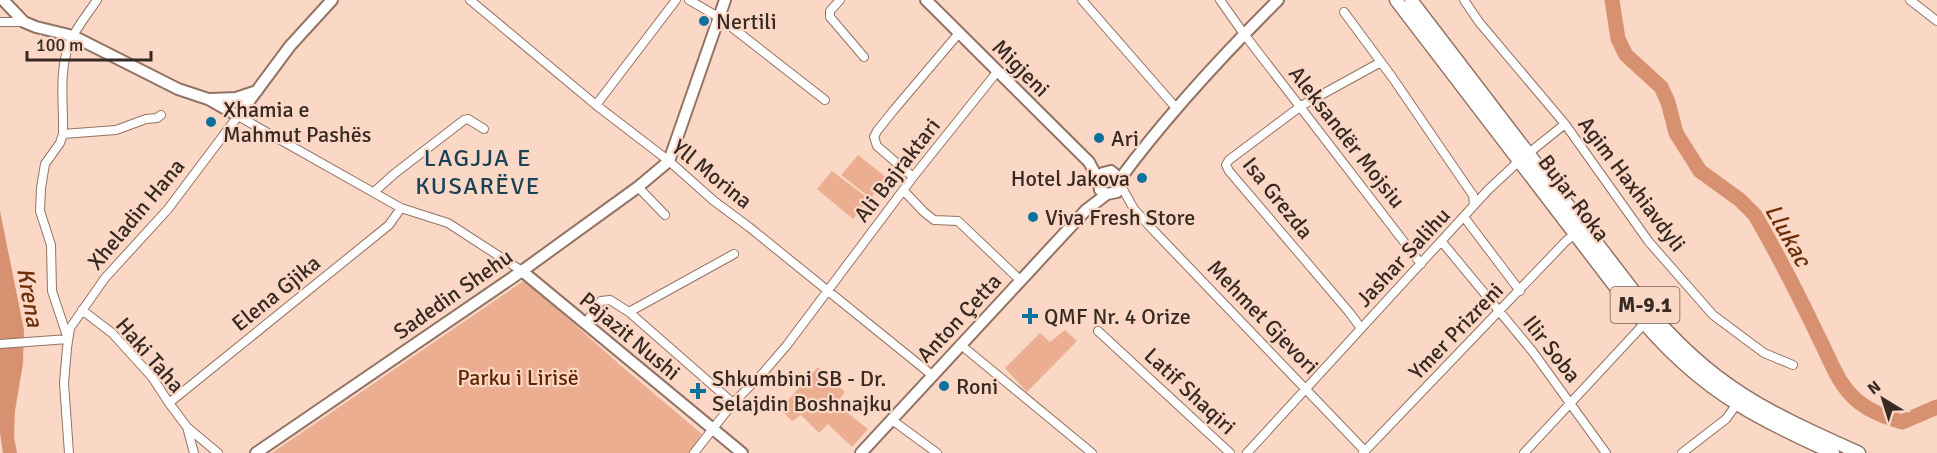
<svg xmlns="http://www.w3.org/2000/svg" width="1937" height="453" font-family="Signika,sans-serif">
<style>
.green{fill:#ebae91}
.water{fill:#d79170}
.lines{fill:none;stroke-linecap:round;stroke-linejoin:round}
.river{stroke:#d79170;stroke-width:15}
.street-casing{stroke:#937364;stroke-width:10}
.secondary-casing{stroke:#937364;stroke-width:14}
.primary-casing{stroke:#937364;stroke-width:15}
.street{stroke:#fff;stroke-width:8}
.secondary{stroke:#fff;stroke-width:10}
.primary{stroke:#fff;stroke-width:12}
.poi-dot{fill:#0b729e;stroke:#fbd7c6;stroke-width:2}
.labels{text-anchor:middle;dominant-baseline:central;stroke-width:4.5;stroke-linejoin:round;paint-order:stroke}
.shield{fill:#fbd7c6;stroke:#725e54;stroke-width:1.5}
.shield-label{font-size:21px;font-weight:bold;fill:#372a23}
.poi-label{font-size:22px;fill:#372a23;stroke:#fbd7c6;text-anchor:start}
.street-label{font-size:22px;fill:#372a23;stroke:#fbd7c6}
.park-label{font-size:22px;fill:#642600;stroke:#fbd7c6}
.neighbourhood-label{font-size:24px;letter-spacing:1.5px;fill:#184258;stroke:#fbd7c6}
.water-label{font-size:24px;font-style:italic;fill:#6e2f08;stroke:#fbd7c6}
</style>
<rect width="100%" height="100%" fill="#fbd7c6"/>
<path class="green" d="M858,155L887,178L871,198L841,175Z
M832,171L869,199L853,219L817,189Z
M525,280L619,364L702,434L689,453H272Z
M1065,330L1077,341L1027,392L1005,368L1040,333L1050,342Z
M818,367L845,392L836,404L868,429L852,447L828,424L819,433L801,415L792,421L780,409Z"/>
<path class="water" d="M0,211L24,330L23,363L15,411L14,437L17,453H3L0,433Z"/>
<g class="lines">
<path class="river" d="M1612,0L1618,39L1626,55L1661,87L1668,102L1676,133L1700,171L1740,200L1755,215C1778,255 1799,296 1819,338C1831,361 1838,386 1860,403C1873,413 1887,417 1902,422L1937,407"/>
<g class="street-casing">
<path id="street" d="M470,0L596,105L669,161L714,201L749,227L932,375
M689,0L720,18L825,100
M840,0L830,11V17L864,57
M1082,0L1177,109
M1220,0L1244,34L1421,264
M1464,0L1479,22L1565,124L1649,242L1713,315L1764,353L1793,365
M1910,0L1937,21
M1344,12L1392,77L1470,191L1473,195L1474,205
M0,22H24
M596,105L676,0
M63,134L116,130L146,119L157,118L161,115
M913,177L877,146L874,137L877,131L893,111L959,33
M1121,186L1134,209L1154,231L1365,451
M638,187L665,215
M903,190L924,212L934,220L958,221L1021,281
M374,192L394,174L464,120L468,119L484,129
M1464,217L1520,291
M1442,242L1533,352L1606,453
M82,310L112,333L152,377L169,403L187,427L218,453
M629,312L734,254
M585,324L601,301L610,300L629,312L733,403
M1361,328L1349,312L1229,171L1226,165L1229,160L1301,106L1381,62
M1098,331L1230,453
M0,344L68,339L52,291L51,245L40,211L41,188L45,164L60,143L63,134C64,102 57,66 73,36C80,23 89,12 97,0
M961,345L1092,453
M169,403L389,225L401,208
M892,420L937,453
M187,427L194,453
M69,453L64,383L67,348L70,328L105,278L168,209L238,116L401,208L448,223L522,271
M694,453L733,403L763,373L787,345L913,177L997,72
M1247,453L1488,190L1519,161L1565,124
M1363,453L1566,241L1575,234
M1524,453L1644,324
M1682,453L1726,419L1739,401"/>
</g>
<g class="secondary-casing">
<path id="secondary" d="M3,0L24,22L36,27L73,36L178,89L208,99L238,116L290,46L332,0
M926,0L1089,162L1098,179
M211,99L236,98L257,91
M1120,179C1167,115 1222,56 1278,0
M522,271L742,453
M256,453L522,271L638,187L669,161L725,0
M861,453L1086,210L1107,194L1117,192L1121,186L1120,179L1111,171L1103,173L1098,179L1100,190L1107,194"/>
</g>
<g class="primary-casing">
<path id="primary" d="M1396,0L1630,306C1661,345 1696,379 1739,405C1769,424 1801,438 1833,453
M1411,0L1642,302C1671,338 1704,370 1744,395C1780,418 1820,435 1859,453"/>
</g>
<use href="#street" class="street"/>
<use href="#secondary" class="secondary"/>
<use href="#primary" class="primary"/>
</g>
<g class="poi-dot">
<circle cx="704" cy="21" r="6"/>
<circle cx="211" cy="122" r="6"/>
<circle cx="1099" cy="138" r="6"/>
<circle cx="1142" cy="178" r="6"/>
<circle cx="1033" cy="217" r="6"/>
<path d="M1027 307h6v6h6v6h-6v6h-6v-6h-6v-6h6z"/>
<circle cx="944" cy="386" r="6"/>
<path d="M695 382h6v6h6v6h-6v6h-6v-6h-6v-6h6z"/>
</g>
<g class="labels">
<rect class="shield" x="1610.5" y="287" width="69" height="36" rx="4.5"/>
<g class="shield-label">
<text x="1645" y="305">M-9.1</text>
</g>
<g class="poi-label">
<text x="716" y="21">Nertili</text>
<text x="223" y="109">Xhamia e<tspan x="223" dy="25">Mahmut Pashës</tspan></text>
<text x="1111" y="138">Ari</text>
<text x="1130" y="178" text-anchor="end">Hotel Jakova</text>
<text x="1045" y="217">Viva Fresh Store</text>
<text x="1044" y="316">QMF Nr. 4 Orize</text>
<text x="712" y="378">Shkumbini SB - Dr.<tspan x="712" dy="25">Selajdin Boshnajku</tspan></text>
<text x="956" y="386">Roni</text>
</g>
<g class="street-label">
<text transform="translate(1021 68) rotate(45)">Migjeni</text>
<text transform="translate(1347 137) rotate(52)">Aleksandër Mojsiu</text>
<text transform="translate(897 170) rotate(-52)">Ali Bajraktari</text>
<text transform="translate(712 174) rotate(39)">Yll Morina</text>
<text transform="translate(1632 184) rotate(53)">Agim Haxhiavdyli</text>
<text transform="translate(1278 198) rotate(51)">Isa Grezda</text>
<text transform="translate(1574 198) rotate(53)">Bujar Roka</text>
<text transform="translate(136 214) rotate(-50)">Xheladin Hana</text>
<text transform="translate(1403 257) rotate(-47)">Jashar Salihu</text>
<text transform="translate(276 293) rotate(-39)">Elena Gjika</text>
<text transform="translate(453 294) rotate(-35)">Sadedin Shehu</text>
<text transform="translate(1263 317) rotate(46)">Mehmet Gjevori</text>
<text transform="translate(959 318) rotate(-47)">Anton Çetta</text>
<text transform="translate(1456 331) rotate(-46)">Ymer Prizreni</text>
<text transform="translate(630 336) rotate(40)">Pajazit Nushi</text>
<text transform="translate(1552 349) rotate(52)">Ilir Soba</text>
<text transform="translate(150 355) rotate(49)">Haki Taha</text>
<text transform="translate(1190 391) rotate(43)">Latif Shaqiri</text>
</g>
<g class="park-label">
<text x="518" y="377">Parku i Lirisë</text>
</g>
<g class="neighbourhood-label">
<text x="478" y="158">LAGJJA E<tspan x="478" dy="28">KUSARËVE</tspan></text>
</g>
<g class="water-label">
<text transform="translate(1788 235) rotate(60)">Llukac</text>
<text transform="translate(30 297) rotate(80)">Krena</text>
</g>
</g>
<g transform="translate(1883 399) rotate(322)" stroke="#fbd7c6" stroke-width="4.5" paint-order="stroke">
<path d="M0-4.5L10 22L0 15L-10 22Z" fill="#372a23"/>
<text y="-9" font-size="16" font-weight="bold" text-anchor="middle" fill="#372a23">N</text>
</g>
<path d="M27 51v9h124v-9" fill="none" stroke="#372a23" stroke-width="3"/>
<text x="36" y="51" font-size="18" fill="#372a23" stroke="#fbd7c6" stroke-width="4.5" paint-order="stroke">100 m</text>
</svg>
